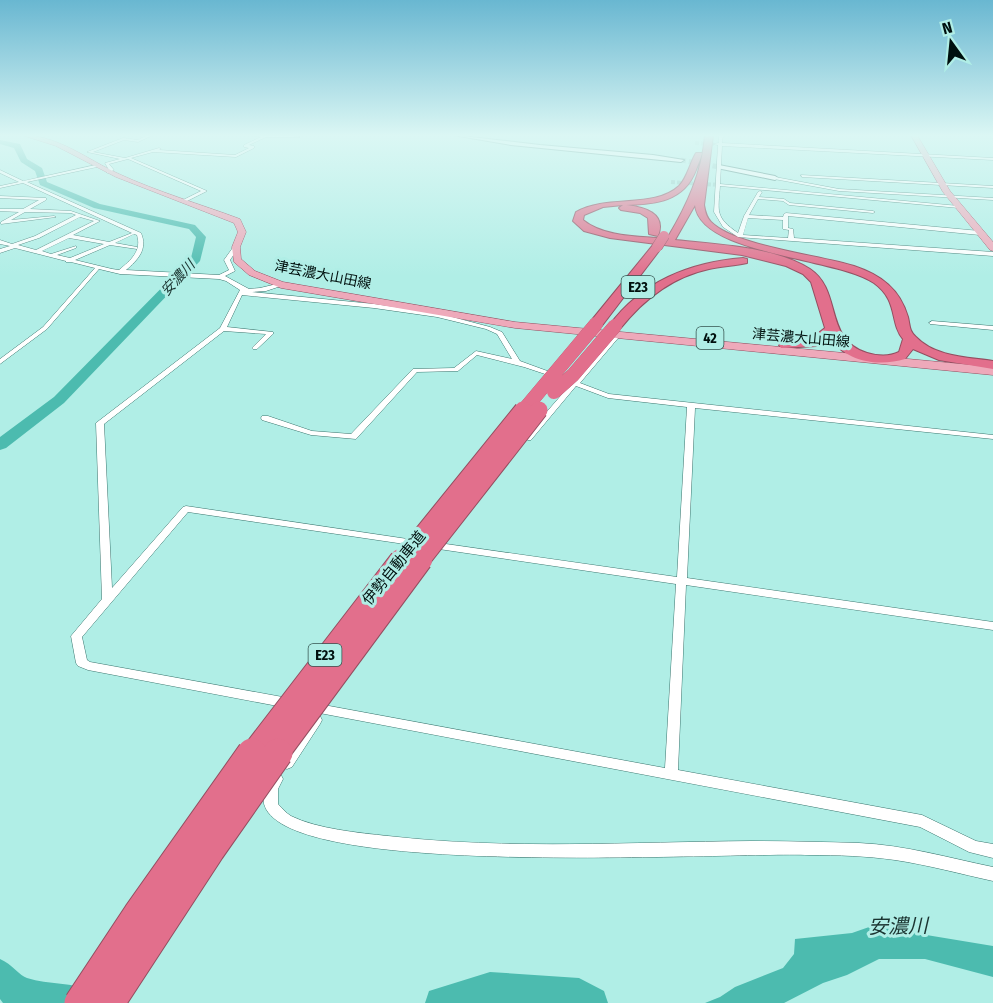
<svg xmlns="http://www.w3.org/2000/svg" width="993" height="1003" font-family="'Fira Sans Condensed','Noto Sans JP',sans-serif">
<style>
.water{fill:#4cbbaf}
.lines{fill:none;stroke-linecap:round;stroke-linejoin:round}
.river{fill:#4cbbaf;fill-rule:evenodd}
.minor-tunnel{stroke:#96cdc6;stroke-width:4;stroke-dasharray:4 2;stroke-linecap:butt}
.tertiary-tunnel{stroke:#96cdc6;stroke-width:5;stroke-dasharray:5 3;stroke-linecap:butt}
.minor-casing{stroke:#3b766f;stroke-width:1}
.tertiary-casing{stroke:#3b766f;stroke-width:2}
.primary-casing{stroke:#934e60;stroke-width:1}
.motorway-casing{stroke:#934e60;stroke-width:2}
.minor{fill:#fff;fill-rule:evenodd}
.tertiary{fill:#fff;fill-rule:evenodd}
.primary{fill:#eea9ba;fill-rule:evenodd}
.motorway{fill:#e26f8c;fill-rule:evenodd}
.motorway-bridge-far4-casing{stroke:#934e60;stroke-width:11;stroke-linecap:butt}
.motorway-bridge-far3-casing{stroke:#934e60;stroke-width:14;stroke-linecap:butt}
.motorway-bridge-far2-casing{stroke:#934e60;stroke-width:19;stroke-linecap:butt}
.motorway-bridge-far1-casing{stroke:#934e60;stroke-width:24;stroke-linecap:butt}
.motorway-bridge-casing{stroke:#934e60;stroke-width:31;stroke-linecap:butt}
.motorway-bridge-far4{stroke:#e26f8c;stroke-width:10}
.motorway-bridge-far3{stroke:#e26f8c;stroke-width:14}
.motorway-bridge-far2{stroke:#e26f8c;stroke-width:17}
.motorway-bridge-far1{stroke:#e26f8c;stroke-width:22}
.motorway-bridge{stroke:#e26f8c;stroke-width:29}
.labels{text-anchor:middle;dominant-baseline:central;stroke-width:6;stroke-linejoin:round;paint-order:stroke}
.far-street-label{font-size:14px;fill:#00100e;stroke:#b0eee6}
.far-water-label{font-size:14px;font-style:italic;fill:#1a3330;stroke:#b0eee6}
.shield{fill:#b0eee6;stroke:#35534f;stroke-width:1.5}
.shield-label{font-size:14px;font-weight:bold;fill:#00100e}
.street-label{font-size:15px;fill:#00100e;stroke:#b0eee6}
.near-water-label{font-size:20px;font-style:italic;fill:#1a3330;stroke:#b0eee6}
</style>
<rect width="100%" height="100%" fill="#b0eee6"/>
<path class="water" d="M872,926L993,946V977L925,959H879L847,975L823,983L784,1003H705L720,997L735,987L783,968L794,954L795,939L852,933Z"/>
<g class="lines">
<path class="river" d="M0,140L20,144L27,159L42,168L47,182L100,204L195,225L206,237L200,261L64,403L6,448L0,450V437L54,397L191,258L196,237L189,229L94,208L40,185L35,171L21,162L14,148L0,144Z
M0,959C12,964 20,976 27,978C49,985 72,982 94,991L98,1003H3L0,999Z
M490,972L579,978L604,991L608,1003H425L429,991Z"/>
<path class="minor-tunnel" d="M695,143L714,144
M671,182L719,185"/>
<path class="tertiary-tunnel" d="M681,160L719,167"/>
<g class="minor-casing">
<path id="minor" d="M147,135H153L138,142L124,140L93,152L125,158L159,148L161,149L159,150L235,155L249,148L244,147V145L261,137L249,135H286L300,137H266L249,145L254,146V148L236,157L153,152L131,158L207,191L185,202L183,200L201,191L128,159L109,164L114,170L107,173V171L109,170L105,163L120,159L87,152L123,138L138,140Z
M719,135H723L722,143L993,158V160L722,146L720,184L959,206L961,207L959,208L720,186C718,212 715,217 738,233L744,216L758,192L760,191L762,192L759,197L784,199L790,203L873,211L875,212L873,213L789,205L783,201L758,199L749,215L783,217L784,214L786,213L980,231L983,233L980,235L788,216V228L793,229L794,238L993,252V256L738,237L723,227L714,212L718,145L712,144L719,143ZM748,218L783,220V229L789,230L788,238L743,235Z
M96,165L97,167L27,182L141,233C148,249 138,260 126,270L219,275L229,270L224,260L234,246L236,245L239,247L230,260L235,271L225,276L249,289L260,288L281,283L284,285L266,291L252,292L374,304L437,313L490,327L502,332L520,361L561,376L557,378L524,367L477,355L458,371L417,372L356,439L311,435L262,420L261,418L262,416H268L312,431L351,434L413,369L454,368L476,351L512,359L497,334L486,329L437,317L374,308L242,295L227,327L273,332V334L257,349H253L252,348L266,334L224,331L104,424L112,588L183,507L186,506L421,541L423,543L421,545L418,546L188,512L82,637L87,660L90,662L288,698L292,700L294,703L292,706L288,708L88,670L78,666L76,663L71,636L102,599L96,423L220,328L240,290L226,281L219,279L120,274L99,269L47,329L0,364V359L43,327L95,268L71,262H66V261L15,248L0,253V249L10,246L0,244V240L12,244L35,236L76,215L71,213L25,212L11,220L54,216L56,217L1,224V222L19,212L0,211V209H23L39,200L0,198V196L46,198V200L30,209L71,211L100,221L73,235L109,242L132,233L23,183L0,188V186L19,182L0,173V170L23,181ZM80,217L94,221L36,250L18,245L39,238ZM134,234L137,235C142,251 131,260 119,270L112,269L75,260L110,245L137,249V247L115,243ZM69,238L104,244L70,258L57,255L76,248V246L51,254L42,251Z
M801,175L993,186V188L802,177Z
M775,177L839,189L993,198V200L839,191L774,179Z
M932,321L993,326V330L930,324L929,323Z
M617,334L619,335V337L580,383L609,394L993,435V439L695,408L687,578L993,622V630L686,585L678,770L922,815L976,841L993,844V858L969,852L920,827L309,711L307,708L309,705L313,703L665,768L676,584L432,548L427,545L432,542L677,577L687,407L608,398L576,386L531,440H528L524,438L571,384L568,382L569,380H574L615,335Z
M316,715L320,716L322,720L320,724L292,767L287,769L282,767L281,763L282,759L312,716Z
M276,773L281,775L283,779L278,789V804C282,808 286,813 291,816C317,829 360,833 388,836C509,850 630,842 751,841C787,841 823,842 859,843C905,845 949,858 993,867V881C961,874 928,865 895,860C867,856 838,855 809,855C724,852 304,879 266,809C260,798 266,785 271,775Z"/>
</g>
<g class="tertiary-casing">
<path id="tertiary" d="M453,135L540,145L653,155L684,160L681,162L511,145Z
M719,165L775,176L778,178L775,180L717,168Z"/>
</g>
<g class="primary-casing">
<path id="primary" d="M22,135C58,135 88,160 119,174C158,192 200,204 240,219L246,232L240,247L241,259L255,271L283,282L515,322L993,367V375L515,328L281,288L249,275L234,262L232,247L238,232L234,223L116,177L56,146Z
M911,135H917L950,191L993,242V251L990,250L943,192Z"/>
</g>
<g class="motorway-casing">
<path id="motorway" d="M705,135H713L704,205C705,211 706,217 711,222C735,246 819,255 854,266C881,275 900,289 908,317C910,325 909,331 916,337C935,357 967,357 993,361V369L939,360L913,349L905,359C879,367 845,362 830,337L816,346L781,348L779,345L781,342L812,338L825,328L811,282L803,274L786,266L742,255L610,238L584,231L573,221L576,212C608,194 654,209 679,186C687,178 690,163 696,153H702C701,158 698,164 696,170C684,202 655,204 626,205C644,207 667,213 658,236L649,234L648,218L640,213L621,210L619,208L623,205L603,207L584,215L583,220C605,238 642,236 669,239L668,237C687,205 702,173 705,135ZM695,205C700,255 836,257 874,283C899,301 889,322 903,339L899,352C889,357 877,356 867,353C823,339 843,291 810,269C776,247 715,244 675,240Z
M657,244L662,247L601,327H591L590,324L591,321L653,245Z
M743,258L747,259V263C734,266 722,266 709,269C672,277 643,300 620,329H610L609,326C641,282 690,262 743,258Z"/>
</g>
<use href="#minor" class="minor"/>
<use href="#tertiary" class="tertiary"/>
<use href="#primary" class="primary"/>
<use href="#motorway" class="motorway"/>
<g class="motorway-bridge-far4-casing">
<path id="motorway-bridge-far4" d="M657,247L664,236"/>
</g>
<g class="motorway-bridge-far3-casing">
<path id="motorway-bridge-far3" d="M554,392L573,375L615,326
M522,412L596,324
M537,412L539,410"/>
</g>
<g class="motorway-bridge-far2-casing">
<path id="motorway-bridge-far2" d="M400,562L523,410
M420,562L539,410"/>
</g>
<g class="motorway-bridge-far1-casing">
<path id="motorway-bridge-far1" d="M251,755L401,560
M277,755L421,560"/>
</g>
<g class="motorway-bridge-casing">
<path id="motorway-bridge" d="M79,1003L138,914L252,753
M110,1003L210,850L278,753"/>
</g>
<use href="#motorway-bridge-far4" class="motorway-bridge-far4"/>
<use href="#motorway-bridge-far3" class="motorway-bridge-far3"/>
<use href="#motorway-bridge-far2" class="motorway-bridge-far2"/>
<use href="#motorway-bridge-far1" class="motorway-bridge-far1"/>
<use href="#motorway-bridge" class="motorway-bridge"/>
</g>
<linearGradient id="sky" x2="0" y2="1"><stop stop-color="#69b7d1"/><stop offset="0.49" stop-color="#dbf7f4"/><stop offset="1" stop-color="#dbf7f4" stop-opacity="0"/></linearGradient>
<rect width="993" height="276" fill="url(#sky)"/>
<g class="labels">
<g class="far-street-label">
<text transform="translate(323 275) rotate(11)">津芸濃大山田線</text>
<text transform="translate(801 338) rotate(5)">津芸濃大山田線</text>
</g>
<g class="far-water-label">
<text transform="translate(178 278) rotate(-47)">安濃川</text>
</g>
<g class="shield">
<rect x="621.5" y="276" width="33" height="22" rx="4.5"/>
<rect x="696.5" y="327" width="27" height="22" rx="4.5"/>
<rect x="308.5" y="644" width="33" height="22" rx="4.5"/>
</g>
<g class="shield-label">
<text x="638" y="287">E23</text>
<text x="710" y="338">42</text>
<text x="325" y="655">E23</text>
</g>
<g class="street-label">
<text transform="translate(394 568) rotate(-51)">伊勢自動車道</text>
</g>
<g class="near-water-label">
<text transform="translate(898 926) rotate(-1)">安濃川</text>
</g>
</g>
<g transform="translate(951 42) rotate(345)" stroke="#b0eee6" stroke-width="4.5" paint-order="stroke">
<path d="M0-4.5L10 22L0 15L-10 22Z" fill="#00100e"/>
<text y="-9" font-size="16" font-weight="bold" text-anchor="middle" fill="#00100e">N</text>
</g>
</svg>
